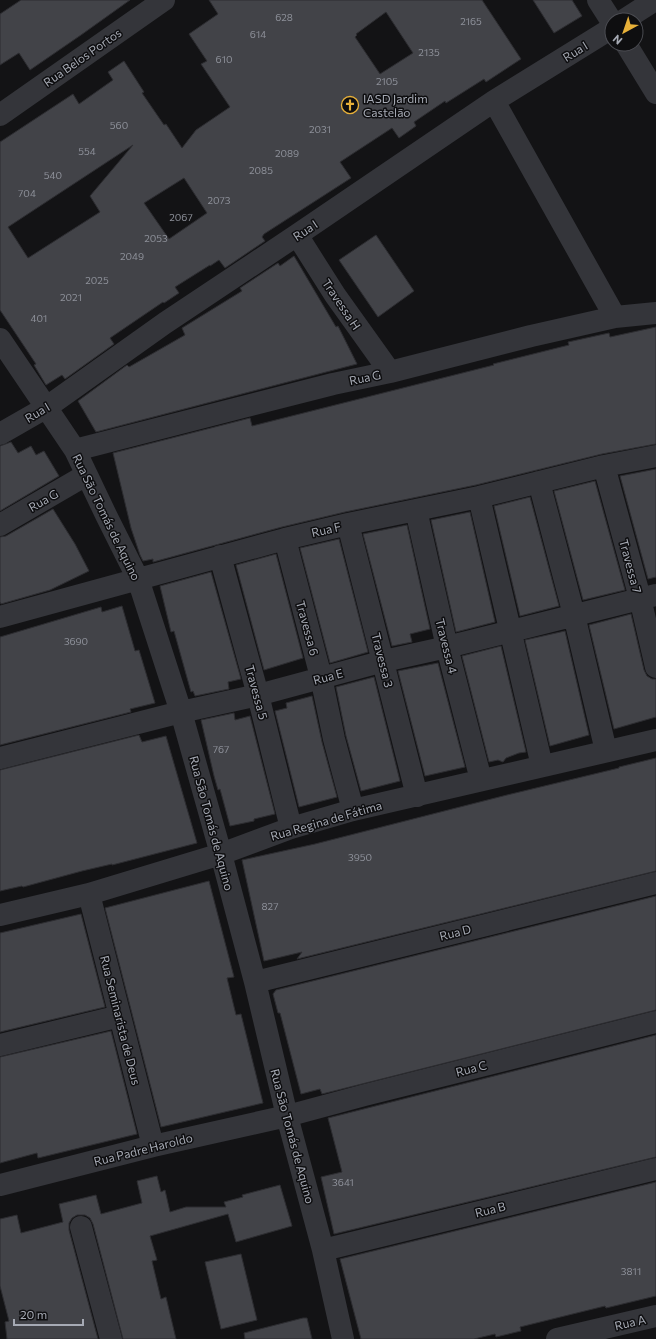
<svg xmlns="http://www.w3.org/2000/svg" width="656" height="1339" font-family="Commissioner,sans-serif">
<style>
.building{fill:#424348;stroke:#2d2d31;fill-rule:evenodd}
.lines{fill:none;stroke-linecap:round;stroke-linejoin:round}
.minor{stroke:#34353a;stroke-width:22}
.labels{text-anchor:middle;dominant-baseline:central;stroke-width:3;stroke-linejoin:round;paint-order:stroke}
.number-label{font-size:10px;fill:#8d9099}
.street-label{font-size:12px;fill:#a6aab4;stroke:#0e0e10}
.poi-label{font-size:12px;fill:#a6aab4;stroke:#0e0e10;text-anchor:start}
</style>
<rect width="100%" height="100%" fill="#131315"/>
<path class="building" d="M21,0H130L81,35L30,70L19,53L0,65V14Z
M209,0H482L521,59L486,82L484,79L446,103L445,101L414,122L416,126L399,138L392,128L340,162L351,178L264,234L262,237L265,241L225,268L219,260L210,266V265L175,287L179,293L164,303L163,302L110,338L114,344L65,379L62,375L46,385L34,365L36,364L0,310V142L73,94L79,104L113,80L108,72L124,61L144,92L142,93L164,125L166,124L182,148L196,130L230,107L201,64L207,61L189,34L218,14ZM386,12L413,53L380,74L355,37L357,35L356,34ZM133,145L90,196L100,212L28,258L8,227ZM184,178L207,213L169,239L144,203Z
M533,0H572L582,16L554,33Z
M376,235L414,291L378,317L339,260Z
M294,256L336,327L338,326L357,364L96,432L78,401L127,365L129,367L185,335L182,328L242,291L240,288L278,263L280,266Z
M656,327V444L602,454L476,485L345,512L282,527L153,562V559L143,561L140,555L131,528L113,453L250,418L252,426L494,365L493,364L569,345L568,342L609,333L610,337Z
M11,442L18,453L31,446L36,455L44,451L59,476L0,511V446Z
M656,469V577L648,579L620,476Z
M595,481L625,590L583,600L554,491Z
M530,497L559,606L520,616L494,506Z
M53,509L75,544L89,571L50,590L1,604L0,602V537L6,536Z
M470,512L495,622L456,632L431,520Z
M407,525L430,629L410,634L412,642L392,646L363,534Z
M339,539L368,652L330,663L300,548Z
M276,554L303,658L264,670L236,565Z
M211,572L241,679L228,682L229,689L195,696L193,691L191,692L174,631L171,632L160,586Z
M122,606L135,651L139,650L155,703L130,709L131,712L0,745V637L101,607L102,612Z
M631,614L644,670L647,676L652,679H656V717L614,729L589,625Z
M565,631L589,735L550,746L525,640Z
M501,646L526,752L519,753L506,758L503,762L498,760L489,762L462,656Z
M438,663L465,767L425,776L398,671Z
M374,677L400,781L361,791L346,736L336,687Z
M312,696L322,742L337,797L299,807L275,711L287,708L286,703Z
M234,713L235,720L250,716L275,814L254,819V821L230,826L220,789L218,790L214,776L201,720Z
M139,735L142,742L166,736L197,843L112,865V864L82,871L23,887L22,886L0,891V770Z
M656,758V871L297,959L302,952L264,961L242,860L315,844L507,795L619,768V767Z
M209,881L234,977L227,978L236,1015L241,1014L263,1103L161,1127L105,908Z
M656,896V1010L322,1094L320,1089L301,1094L280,1013H278L273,994L276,990Z
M81,914L105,1007L0,1032V933Z
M111,1031L137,1134L38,1158L37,1153L0,1163V1057Z
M656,1035V1157L334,1234L321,1177L342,1172L328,1118Z
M157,1176L161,1192L165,1190L170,1212L186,1207H226L224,1202L243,1197L242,1195L280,1185L292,1226L236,1242L228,1214L150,1236L157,1260L152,1261L161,1299L166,1297L176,1339H123L93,1224L90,1218L85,1215H77L72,1218L69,1223V1230L98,1339H7L5,1322L9,1321L0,1286V1219L17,1215L21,1233L63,1222L59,1204L96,1195L101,1214L142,1203L137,1181Z
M656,1182V1296L606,1308L605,1306L520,1327L521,1331L496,1337L495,1334L474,1339H361L340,1259Z
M241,1254L257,1320L221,1329L205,1262Z
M303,1318H307L312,1339H245L244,1333Z"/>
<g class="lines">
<path class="minor" d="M598,0L612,22
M624,20L655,0
M626,44L656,93
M494,101L615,317
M0,115L164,0
M297,235L335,295L390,372
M0,339L75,450L106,515L138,579L181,712L221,854L255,982L287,1116L323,1250L343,1339
M0,434L47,407L165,323L297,235L494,101L612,28
M75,450L333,384L390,372L531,336L615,317L656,313
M604,466L640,598L656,667
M539,482L574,615L606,751
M479,497L542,766
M416,510L447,647L481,780
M348,524L417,796
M0,525L86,475
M285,539L321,677L334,739L353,810
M220,556L258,695L291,828
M0,617L285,539L348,524L479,497L604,466L656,456
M0,758L181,712L258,695L384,661L447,647L656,595
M89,894L153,1146
M0,915L89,894L221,854L291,828L353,810L656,740
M255,982L656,883
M0,1045L120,1016
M0,1185L153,1146L287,1116L365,1095L656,1022
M81,1227L111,1339
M323,1250L656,1169
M557,1339L656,1316"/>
</g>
<defs>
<g id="church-ring" transform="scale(0.9)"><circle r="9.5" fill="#0e0e10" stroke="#e7b039" stroke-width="1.5"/><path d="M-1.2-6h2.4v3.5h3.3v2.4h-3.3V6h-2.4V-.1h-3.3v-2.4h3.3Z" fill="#e7b039"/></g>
</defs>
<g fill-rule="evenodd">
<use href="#church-ring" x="350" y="105"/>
</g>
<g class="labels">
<g class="number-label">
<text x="284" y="17">628</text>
<text x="471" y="21">2165</text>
<text x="258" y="34">614</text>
<text x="429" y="52">2135</text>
<text x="224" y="59">610</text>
<text x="387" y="81">2105</text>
<text x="119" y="125">560</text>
<text x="320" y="129">2031</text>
<text x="87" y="151">554</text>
<text x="287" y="153">2089</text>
<text x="261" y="170">2085</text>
<text x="53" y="175">540</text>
<text x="27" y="193">704</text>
<text x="219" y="200">2073</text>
<text x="181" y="217">2067</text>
<text x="156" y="238">2053</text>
<text x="132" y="256">2049</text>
<text x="97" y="280">2025</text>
<text x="71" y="297">2021</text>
<text x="39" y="318">401</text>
<text x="76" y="641">3690</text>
<text x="221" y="749">767</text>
<text x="360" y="857">3950</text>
<text x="270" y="906">827</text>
<text x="343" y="1182">3641</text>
<text x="631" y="1271">3811</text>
</g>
<g class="street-label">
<text transform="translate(575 51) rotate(-32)">Rua I</text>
<text transform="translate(82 57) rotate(-35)">Rua Belos Portos</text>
<text transform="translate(305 230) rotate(-34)">Rua I</text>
<text transform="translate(342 304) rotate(56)">Travessa H</text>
<text transform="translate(365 377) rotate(-12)">Rua G</text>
<text transform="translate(37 412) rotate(-31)">Rua I</text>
<text transform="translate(43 500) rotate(-30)">Rua G</text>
<text transform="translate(107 517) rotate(64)">Rua São Tomás de Aquino</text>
<text transform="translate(326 529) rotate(-13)">Rua F</text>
<text transform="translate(631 566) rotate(75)">Travessa 7</text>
<text transform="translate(308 628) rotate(75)">Travessa 6</text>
<text transform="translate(447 646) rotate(76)">Travessa 4</text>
<text transform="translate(383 660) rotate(76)">Travessa 3</text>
<text transform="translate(328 676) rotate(-15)">Rua E</text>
<text transform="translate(257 692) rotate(75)">Travessa 5</text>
<text transform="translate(326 820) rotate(-16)">Rua Regina de Fátima</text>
<text transform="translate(212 823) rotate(75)">Rua São Tomás de Aquino</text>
<text transform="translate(455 932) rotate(-14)">Rua D</text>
<text transform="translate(121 1020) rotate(76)">Rua Seminarista de Deus</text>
<text transform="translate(471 1068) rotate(-14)">Rua C</text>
<text transform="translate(293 1136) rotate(75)">Rua São Tomás de Aquino</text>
<text transform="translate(143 1149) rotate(-14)">Rua Padre Haroldo</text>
<text transform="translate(490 1209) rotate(-14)">Rua B</text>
<text transform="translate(630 1322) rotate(-13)">Rua A</text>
</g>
<g class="poi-label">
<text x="363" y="98">IASD Jardim<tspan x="363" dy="14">Castelão</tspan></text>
</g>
</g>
<g transform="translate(624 32) rotate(220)"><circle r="19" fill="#0e0e10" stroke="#4b4c52"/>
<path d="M0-3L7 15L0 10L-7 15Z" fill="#e7b039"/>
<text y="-6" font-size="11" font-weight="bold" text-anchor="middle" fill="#a6aab4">N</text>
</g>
<path d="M14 1319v6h69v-6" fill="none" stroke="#a6aab4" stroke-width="2"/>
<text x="20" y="1319" font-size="12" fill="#a6aab4" stroke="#0e0e10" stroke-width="3" paint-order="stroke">20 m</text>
</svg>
